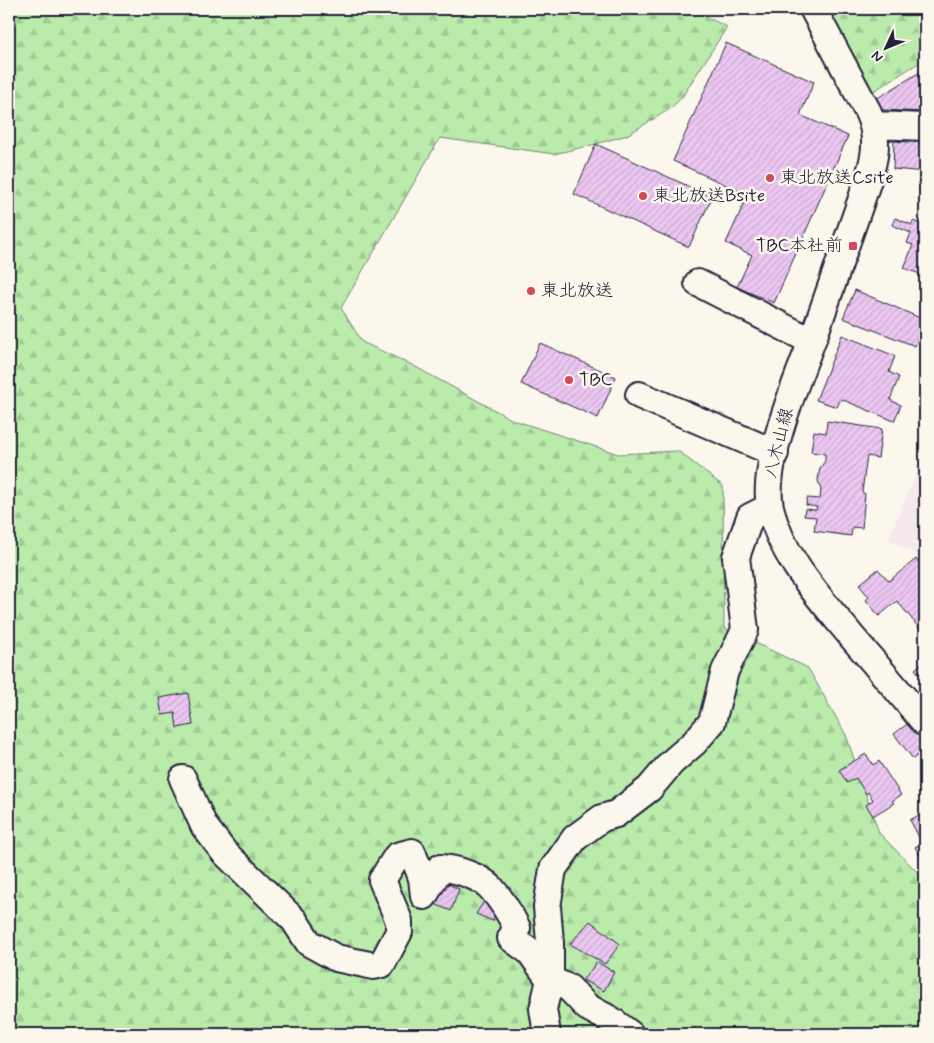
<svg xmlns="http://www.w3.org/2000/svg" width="934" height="1043" font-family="Mynerve,'Klee One',sans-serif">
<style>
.built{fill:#f6e9ee}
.forest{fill:url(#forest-firs);stroke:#6e8673}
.building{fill:url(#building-hatch);stroke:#22223b}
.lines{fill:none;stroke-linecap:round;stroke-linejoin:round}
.minor-casing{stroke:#22223b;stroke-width:30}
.minor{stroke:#fbf7ec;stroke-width:26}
.poi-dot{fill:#d1495b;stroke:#fbf7ec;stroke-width:2}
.labels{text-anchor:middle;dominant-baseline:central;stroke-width:5;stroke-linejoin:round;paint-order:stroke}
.poi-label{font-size:18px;fill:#22223b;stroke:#fbf7ec;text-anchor:start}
.street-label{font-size:18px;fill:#22223b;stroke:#fbf7ec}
</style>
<defs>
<pattern id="forest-firs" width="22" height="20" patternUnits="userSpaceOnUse" patternTransform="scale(1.25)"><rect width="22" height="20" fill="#baebab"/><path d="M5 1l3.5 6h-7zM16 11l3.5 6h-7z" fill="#a0c994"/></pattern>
<pattern id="building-hatch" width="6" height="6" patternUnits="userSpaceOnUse" patternTransform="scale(1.25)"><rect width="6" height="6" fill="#ecc7f1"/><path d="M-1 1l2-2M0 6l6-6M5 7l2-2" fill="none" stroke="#caabd0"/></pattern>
</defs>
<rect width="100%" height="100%" fill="#fbf7ec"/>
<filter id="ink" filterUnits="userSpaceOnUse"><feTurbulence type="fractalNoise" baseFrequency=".02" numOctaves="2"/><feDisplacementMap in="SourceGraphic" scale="10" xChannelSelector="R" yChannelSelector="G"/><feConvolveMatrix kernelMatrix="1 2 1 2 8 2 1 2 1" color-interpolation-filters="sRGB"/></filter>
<g filter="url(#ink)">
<path class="built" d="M925,454V558L888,539Z"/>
<path class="forest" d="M9,9H690L727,27L682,97L670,109L627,135L596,144L554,154L440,138L341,308L362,342L410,364L513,420L618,454L678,451L723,486L724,628L808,668L846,735L879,833L925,880V1034H9Z
M828,9H925V59L872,92Z"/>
<path class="building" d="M726,43L814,82L800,115L848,136L774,303L737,287L752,255L726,243L748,195L673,161Z
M925,69L924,112L883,110L876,99Z
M894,141L925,143V172L893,169Z
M596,144L712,197L689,247L574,194Z
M895,218L912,225L913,221L918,223L920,220L925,222V276L904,268L913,245L907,243L911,233L892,225Z
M855,290L925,320L915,346L843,318Z
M842,335L895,356L889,372L899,377L890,400L901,405L894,421L841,399L837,407L816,400Z
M540,343L616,377L598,418L521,384Z
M827,421L882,429L878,458L867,456L862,492L865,494L862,528L852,527L851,536L814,531L816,517L804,516L805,509L816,510L817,507L806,505L807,498L820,499L821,490L818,480L820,468L825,461V454L811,452L814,431L826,433Z
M916,559L925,570V635L897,601L879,616L866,600L869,597L859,585L878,569L889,581Z
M925,661V682L915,669Z
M188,693L193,725L177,728L175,713L162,715L159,698Z
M910,722L925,741V749L913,759L894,734Z
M866,754L873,765L879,761L901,795L892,801L894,803L873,816L866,805L873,800L868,792L866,794L856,778L847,783L839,770Z
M925,812V865L915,847L922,843L910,820Z
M437,879L459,889L451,911L428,901Z
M488,895L500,901L493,921L476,914Z
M590,921L620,944L605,964L570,944Z
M597,962L614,972L604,991L583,980Z"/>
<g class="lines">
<g class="minor-casing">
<path id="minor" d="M813,9L868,112C883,144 871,170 861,201C846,245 830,289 815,333C799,375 761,464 770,507C781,557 820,598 852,637C877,666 901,694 925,723
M874,125L925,127
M698,283L811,341
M639,395L775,453
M183,779L204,826L224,852L294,920L309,943L336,958L374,966L382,964L399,932V921L382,880L397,856L412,852L422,878L424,896L440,868C455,868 481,877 491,888C502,900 510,914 517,928L511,938L530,952L550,980L569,988L587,1007L611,1020L630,1034
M547,1034L543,1009L550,980V942L547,907L553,869L575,838L602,818L616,814L649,789L671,763L694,743L712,722L725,671L745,630L736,557L750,517L770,507"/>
</g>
<use href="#minor" class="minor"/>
</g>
</g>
<g class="poi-dot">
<circle cx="770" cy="178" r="5"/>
<circle cx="643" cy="196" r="5"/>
<rect x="848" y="241" width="10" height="10" rx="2.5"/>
<circle cx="531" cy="291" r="5"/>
<circle cx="569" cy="380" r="5"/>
</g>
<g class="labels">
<g class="poi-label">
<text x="780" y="178">東北放送Csite</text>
<text x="653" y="196">東北放送Bsite</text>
<text x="843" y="246" text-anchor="end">TBC本社前</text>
<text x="541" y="291">東北放送</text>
<text x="579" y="380">TBC</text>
</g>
<g class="street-label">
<text transform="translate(779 443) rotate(-76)">八木山線</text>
</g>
</g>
<rect width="934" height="1043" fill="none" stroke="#fbf7ec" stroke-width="30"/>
<rect x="15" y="15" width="904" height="1013" fill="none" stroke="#22223b" stroke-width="2" filter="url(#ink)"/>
<g transform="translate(886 48) rotate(226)" stroke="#fbf7ec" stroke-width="4" paint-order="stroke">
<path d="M0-4L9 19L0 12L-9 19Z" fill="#22223b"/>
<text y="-8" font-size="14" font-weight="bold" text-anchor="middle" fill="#22223b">N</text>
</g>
</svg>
